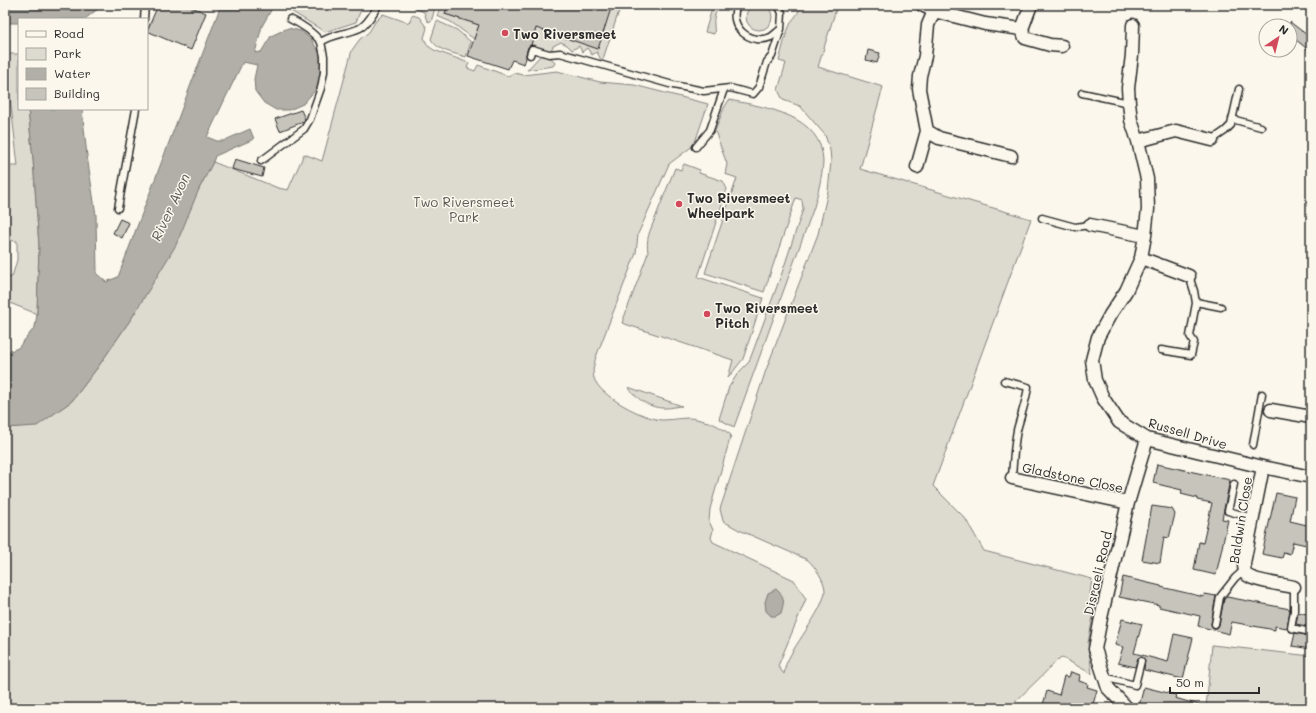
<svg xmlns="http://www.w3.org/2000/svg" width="1316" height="713" font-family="Mali,sans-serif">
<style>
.green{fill:#dddad0;stroke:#84827e}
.water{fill:#b1afa7;stroke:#7b7a75}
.building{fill:#c7c4bc;stroke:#2b2b2b}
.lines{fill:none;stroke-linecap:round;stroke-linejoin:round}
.lane-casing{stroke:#2b2b2b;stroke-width:9}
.street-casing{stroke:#2b2b2b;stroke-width:15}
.lane{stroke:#fbf7ec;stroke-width:6}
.street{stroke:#fbf7ec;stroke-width:12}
.poi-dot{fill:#d1495b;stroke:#fbf7ec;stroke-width:1.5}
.labels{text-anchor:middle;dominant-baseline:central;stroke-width:3;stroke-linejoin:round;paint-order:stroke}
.poi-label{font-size:13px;font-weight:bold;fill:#2b2b2b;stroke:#fbf7ec;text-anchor:start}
.park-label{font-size:13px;fill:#585754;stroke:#fbf7ec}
.street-label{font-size:13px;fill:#2b2b2b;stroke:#fbf7ec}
.water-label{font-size:14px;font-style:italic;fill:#5a5956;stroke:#fbf7ec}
</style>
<rect width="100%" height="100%" fill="#fbf7ec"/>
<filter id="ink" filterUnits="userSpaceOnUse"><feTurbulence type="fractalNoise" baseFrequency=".025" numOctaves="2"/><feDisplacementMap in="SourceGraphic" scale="8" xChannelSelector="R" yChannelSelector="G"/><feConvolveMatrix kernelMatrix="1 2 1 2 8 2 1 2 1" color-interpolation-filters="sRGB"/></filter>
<g filter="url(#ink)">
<path class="green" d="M746 17a13 13 0 1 1 26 0a13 13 0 1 1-26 0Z
M281,5H356L362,7L356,22L325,32Z
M415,5H434L433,7L435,8L431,22L427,21L424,12L414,8Z
M441,5H448L445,14L479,25L474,39L451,22L437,16Z
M612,5H621L602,62L597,52L592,55L587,48L582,52L579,46L572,50L567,45L561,42L553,46L550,53L530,47L536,28Z
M713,5H723C716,11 713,15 714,25C714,29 715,31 714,34L705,32Z
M799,5H834L837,6L818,67L883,87L860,169L1031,219L933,486L965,518L984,551L1092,579L1090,594L1097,596L1088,643L1092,674L1061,657L1009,708H5V428L37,425L72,401L98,367L133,316L213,162L278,188L288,190L304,154L322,161L352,50L360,39L369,32L375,22L383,14L409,23L412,15L419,17L427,28L424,38L428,46L434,50L469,63L467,68L475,71L478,65L508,76L514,73L523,75L557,71L600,82L634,85L708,104L694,145L669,164L638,234L636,253L596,357C594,364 592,371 594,378C599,396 644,419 662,420C671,420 680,418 689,418C694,418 700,420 704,421C715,423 723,429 731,435L710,509L709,521L713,530L711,538L713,542L794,580L806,599L778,666L784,674C785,670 785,665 787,662C795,643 825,608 825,590C824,579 815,567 808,560L739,530L723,521L720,509L766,370L818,234L828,191L831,161L830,150L825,135L800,106L783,100L778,90L786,63L779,61C782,50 786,31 792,21C796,15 800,13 799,5Z
M437,21L457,30L471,42L466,57C454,53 437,51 431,39Z
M5,54H19V109H28L33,159L39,246L37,314L5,301V277H12L17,260V241L5,240V166H18Z
M541,55H549L555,63L553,66L527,70Z
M729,100C765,107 823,115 823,162C822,177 818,193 814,207L734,427L719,419L729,387L738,373L749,362L783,270L803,209L802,200L796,198L764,292L705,273L737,178L725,174L727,164L715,131L724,108Z
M684,164L700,170L699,173L723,181L727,189L698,277L763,298L743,359L728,378L733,360L622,323L648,253C647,245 647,239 650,231L675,168L681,170Z
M628,387L682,406C677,406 672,408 666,408C651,409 636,399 628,387Z
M1212,645L1311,656V708H1206Z"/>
<path class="water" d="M5,5H103L85,19H19V23H5Z
M221,5H274L262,26L255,53L261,52L271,36L288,28L301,31L311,39L321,55L322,70L318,87L303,104L289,110H276L264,103L255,91L254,79L257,65L243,62L225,99L207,137L217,141H223L250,129L254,139L215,156L213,162L199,189L176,245L133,316L98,367L72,401L37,426L5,428V353L18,348L35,327L37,314L39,246L33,159L28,109H82L87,156L96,215L97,274L106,282L118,277Z
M776,589C786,598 784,602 781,613L776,616H771L766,611L765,602L768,593Z"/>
<path class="building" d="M158,5H187L206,13L191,50L147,31Z
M448,5H612L598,49L536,28L531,45L528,47L526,54V58L524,64L512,60L508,69L468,56L479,25L445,14Z
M1290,22L1311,38V52L1290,35Z
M868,50L880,53L877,63L866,60Z
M301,110L305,119L303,122L280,131L275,119Z
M235,159L264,168L262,177L232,169Z
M120,219L129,223L122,238L113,233Z
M1157,464L1230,480L1222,519L1228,520L1216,575L1194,570L1199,542L1203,543L1212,503L1197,500V498L1181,494L1182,490L1153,483Z
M1276,493L1295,497L1290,521L1311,526V546L1293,542L1290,554L1284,552L1282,558L1262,554Z
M1152,506L1172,509L1175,514L1169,538L1164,537L1160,563L1142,560Z
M1123,577L1161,586V587L1204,597L1205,594L1216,596L1211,624L1212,627L1214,628H1217L1219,625L1224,599L1227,597L1290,609L1287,628L1275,626V630L1232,622L1229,634L1198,626L1200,616L1159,607V605L1119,597Z
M1298,612L1311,615V627L1296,624Z
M1122,619L1142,624L1134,653L1168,662L1174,634L1193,638L1183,679L1144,670L1145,660L1142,657L1138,658L1135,667L1118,663L1123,647L1115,645Z
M1295,633L1311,636V649L1292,646Z
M1071,672L1080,675L1079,681L1088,684L1087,687L1097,690L1092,708H1042L1047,691L1059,695L1064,676L1069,677Z
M1144,687L1176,695L1175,698L1199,705V708H1146L1139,706Z"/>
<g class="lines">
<g class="lane-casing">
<path id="lane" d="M737,5C727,26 750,46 771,37C774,35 778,31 781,29L782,13L778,5
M144,19L145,5
M290,19C303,25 312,31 321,42
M530,55L532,49L549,54L560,53L673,85L704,91L730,88L753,94L759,87L767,62L772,56L781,29
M1082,93L1129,103
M1232,119L1261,127
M1212,140L1225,131L1231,125L1239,89
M696,147L710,130L724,89
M261,161L304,129L310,119L321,88L324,72V56L321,42C333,34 347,34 360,28C368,24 373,13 378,6
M118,208L136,109
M1042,218L1075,227L1090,225
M1196,302L1221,307
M1161,350L1191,355L1194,342L1190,336L1196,303L1194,291L1189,276
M1004,381L1028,387C1026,402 1021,415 1017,430C1014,446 1013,461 1012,478
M1253,445L1262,394
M1234,484L1228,511L1253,518
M1294,587V611L1291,628L1311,632
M1215,624L1220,597L1235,578L1245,569
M1104,677L1135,685L1141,661"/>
</g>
<g class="street-casing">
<path id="street" d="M922,5L934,11L985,24L1022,29L1025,38L1050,45L1062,46
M934,11L928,25L925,56L920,76L919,89L927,131L939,138L1011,156
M1133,25L1132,55L1128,88L1129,103L1131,120L1138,141L1147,179L1148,209L1145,236L1141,258L1126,291L1110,315L1098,337L1092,360L1095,380L1103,398L1119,422L1147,439L1263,467L1311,477
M1022,29L1031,5
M1138,141L1176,131L1212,140
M917,167L927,131
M1090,225L1145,236
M1141,258L1189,276
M1271,410L1311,417
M1263,467L1244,563C1244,567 1244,572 1247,575C1253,581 1285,585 1294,587
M1012,478L1128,503
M1127,708L1108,688L1095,649L1101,618L1128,503L1147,439"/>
</g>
<use href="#lane" class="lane"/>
<use href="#street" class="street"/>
</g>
</g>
<g class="poi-dot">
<circle cx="505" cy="33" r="4"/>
<circle cx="679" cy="204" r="4"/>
<circle cx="707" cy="314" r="4"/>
</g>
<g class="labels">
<g class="poi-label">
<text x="513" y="33">Two Riversmeet</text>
<text x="687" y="197">Two Riversmeet<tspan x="687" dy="15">Wheelpark</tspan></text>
<text x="715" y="307">Two Riversmeet<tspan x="715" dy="15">Pitch</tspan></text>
</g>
<g class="park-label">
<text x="464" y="201">Two Riversmeet<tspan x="464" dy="15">Park</tspan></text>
</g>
<g class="street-label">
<text transform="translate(1188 433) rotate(16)">Russell Drive</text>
<text transform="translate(1073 477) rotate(12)">Gladstone Close</text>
<text transform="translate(1240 520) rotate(-81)">Baldwin Close</text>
<text transform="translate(1097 573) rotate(-77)">Disraeli Road</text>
</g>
<g class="water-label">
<text transform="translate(170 207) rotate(-65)">River Avon</text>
</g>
</g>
<rect width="1316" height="713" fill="none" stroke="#fbf7ec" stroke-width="20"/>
<rect x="10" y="10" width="1296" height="693" fill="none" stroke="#2b2b2b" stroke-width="1.5" filter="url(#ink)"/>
<rect x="18" y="18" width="130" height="92" fill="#fbf7ec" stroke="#a8a59f"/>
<rect x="26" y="31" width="20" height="6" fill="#fbf7ec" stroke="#a8a59f"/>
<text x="54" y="38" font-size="12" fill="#2b2b2b">Road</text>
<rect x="26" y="48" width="20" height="12" fill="#dddad0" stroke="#a8a59f"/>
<text x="54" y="58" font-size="12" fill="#2b2b2b">Park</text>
<rect x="26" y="68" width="20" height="12" fill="#b1afa7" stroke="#a8a59f"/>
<text x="54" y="78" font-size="12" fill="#2b2b2b">Water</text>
<rect x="26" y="88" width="20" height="12" fill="#c7c4bc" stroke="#a8a59f"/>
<text x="54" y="98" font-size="12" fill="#2b2b2b">Building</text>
<g transform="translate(1278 38) rotate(35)"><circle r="19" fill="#fbf7ec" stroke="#a8a59f"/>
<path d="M0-3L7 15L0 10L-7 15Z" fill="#d1495b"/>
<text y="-6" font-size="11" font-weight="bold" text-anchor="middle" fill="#2b2b2b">N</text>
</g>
<path d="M1170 687v6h89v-6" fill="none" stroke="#2b2b2b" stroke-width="2"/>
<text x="1176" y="687" font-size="12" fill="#2b2b2b" stroke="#fbf7ec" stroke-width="3" paint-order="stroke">50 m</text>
</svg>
